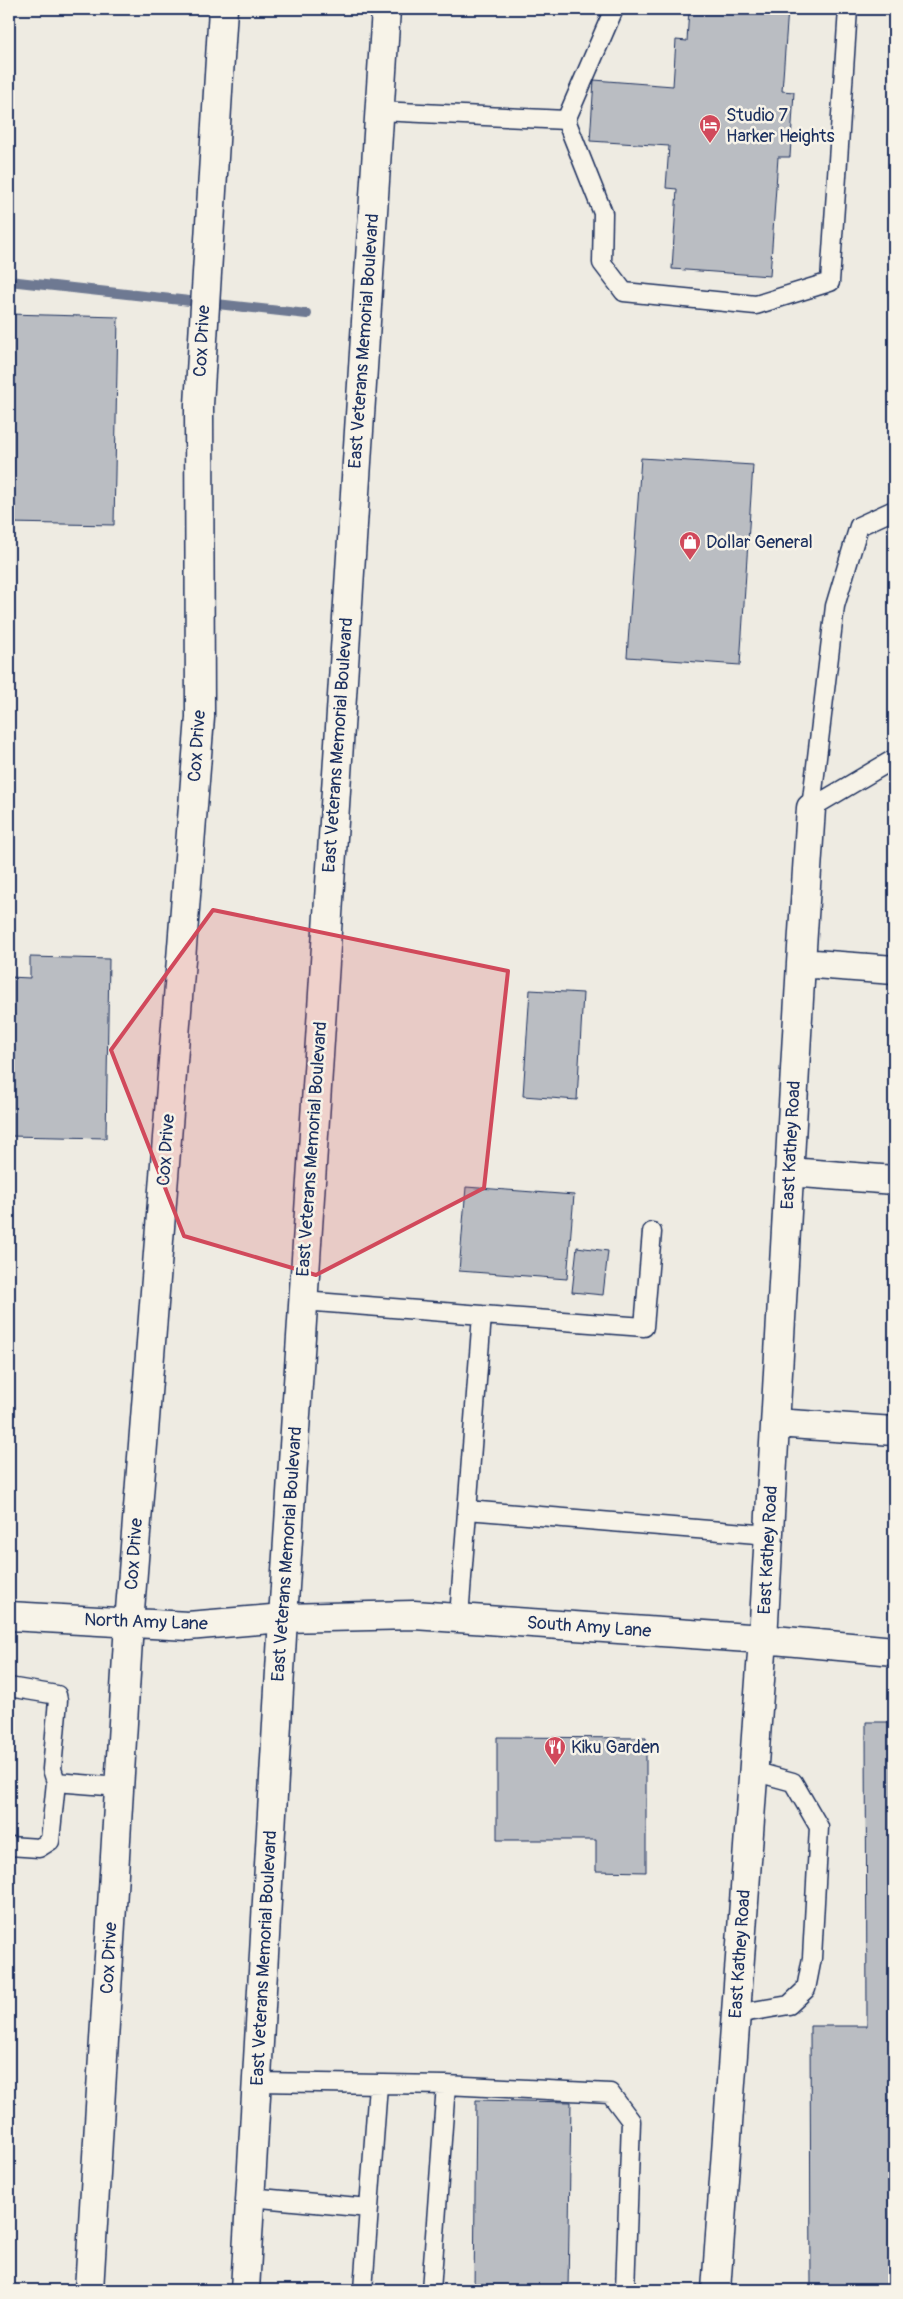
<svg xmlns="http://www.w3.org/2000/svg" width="903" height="2299" font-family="Pangolin,sans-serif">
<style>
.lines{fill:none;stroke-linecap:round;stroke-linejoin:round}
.stream{stroke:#6e7992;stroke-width:10}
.building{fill:#babdc2;stroke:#1b2f5e}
.service-casing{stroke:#1b2f5e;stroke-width:21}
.minor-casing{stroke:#1b2f5e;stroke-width:31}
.primary-casing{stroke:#1b2f5e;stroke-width:31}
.service{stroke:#f7f3e8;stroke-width:18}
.minor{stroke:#f7f3e8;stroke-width:28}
.primary{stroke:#f7f3e8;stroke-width:28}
.marked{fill:#d1495b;fill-opacity:0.2;stroke:#d1495b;stroke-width:4;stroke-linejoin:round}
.labels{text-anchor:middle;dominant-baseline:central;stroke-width:5;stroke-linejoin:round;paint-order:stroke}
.poi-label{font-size:18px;fill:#1b2f5e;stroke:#f7f3e8;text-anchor:start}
.street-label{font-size:18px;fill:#1b2f5e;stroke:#f7f3e8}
</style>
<rect width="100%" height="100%" fill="#eeebe2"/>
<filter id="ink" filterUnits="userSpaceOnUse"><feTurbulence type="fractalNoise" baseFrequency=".02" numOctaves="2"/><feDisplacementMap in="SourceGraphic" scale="10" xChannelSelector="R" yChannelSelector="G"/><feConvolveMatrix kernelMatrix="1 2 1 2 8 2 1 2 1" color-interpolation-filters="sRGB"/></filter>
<g filter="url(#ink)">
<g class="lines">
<path class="stream" d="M9,281L307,314"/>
</g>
<path class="building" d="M689,9H788L782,91L794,92L790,157H778L770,276L672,269L677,189L666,188L669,146L590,141L594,80L673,86L676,40L687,41Z
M9,314L118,317L114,525L9,523Z
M641,458L753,465L740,665L627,657Z
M30,957L109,959L106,1138L9,1136V977L30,978Z
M530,990L583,993L577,1100L523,1096Z
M466,1187L574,1195L567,1279L459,1271Z
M577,1247L608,1251L603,1295L572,1292Z
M866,1722H894V2290H811L810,2026H867Z
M497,1737L646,1738V1872L596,1871V1840H497Z
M476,2100L571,2102L568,2290H474Z"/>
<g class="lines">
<g class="service-casing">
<path id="service" d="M614,9L566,120L603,213L602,263L624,292L756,305L830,282L848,9
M379,111L566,120
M811,808L835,606L859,526L894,510
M811,808L894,759
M303,1301L482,1315L459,1617
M482,1315L644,1327L652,1232
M467,1510L769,1535
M9,1687L57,1695L58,1700L52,1769L56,1782L119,1787
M9,1846L39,1848L50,1841L56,1782
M736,2014L789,2005L806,1989L812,1958L819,1827L793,1782L753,1771
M257,2082L446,2085L431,2290
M446,2085L610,2093L631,2121L625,2290
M250,2197L369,2208
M363,2290L378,2085"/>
</g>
<g class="minor-casing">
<path id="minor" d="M801,963L894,970
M789,1172L894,1180
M775,1423L894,1431
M9,1616L188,1626L283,1618L414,1615L763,1639L894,1651
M89,2290L129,1623L200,717L199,405L223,9
M716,2290L763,1639L801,963L811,808"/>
</g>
<g class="primary-casing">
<path id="primary" d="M245,2290L283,1618L386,9"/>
</g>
<use href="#service" class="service"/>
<use href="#minor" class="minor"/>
<use href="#primary" class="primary"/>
</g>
</g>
<path class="marked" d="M213,910L508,971L484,1188L316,1275L184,1236L111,1050Z"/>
<defs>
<g id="hotel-pin" transform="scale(1.125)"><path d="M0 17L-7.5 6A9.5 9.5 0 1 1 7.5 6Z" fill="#d1495b" stroke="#f7f3e8"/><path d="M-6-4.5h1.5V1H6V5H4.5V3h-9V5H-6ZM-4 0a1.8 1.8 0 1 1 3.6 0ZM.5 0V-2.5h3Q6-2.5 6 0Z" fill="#fff"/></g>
<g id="shop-pin" transform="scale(1.125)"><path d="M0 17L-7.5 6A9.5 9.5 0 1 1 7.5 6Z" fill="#d1495b" stroke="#f7f3e8"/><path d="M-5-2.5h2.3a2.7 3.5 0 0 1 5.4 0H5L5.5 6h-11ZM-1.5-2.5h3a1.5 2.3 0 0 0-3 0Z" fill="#fff"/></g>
<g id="restaurant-pin" transform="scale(1.125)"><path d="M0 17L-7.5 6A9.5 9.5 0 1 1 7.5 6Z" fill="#d1495b" stroke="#f7f3e8"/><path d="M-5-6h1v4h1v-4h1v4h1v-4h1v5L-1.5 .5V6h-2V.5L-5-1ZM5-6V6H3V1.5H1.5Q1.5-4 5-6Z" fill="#fff"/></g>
</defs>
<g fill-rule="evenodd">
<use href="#hotel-pin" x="710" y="125"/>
<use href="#shop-pin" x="690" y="542"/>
<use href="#restaurant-pin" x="555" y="1747"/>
</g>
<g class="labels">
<g class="poi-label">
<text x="726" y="115">Studio 7<tspan x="726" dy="21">Harker Heights</tspan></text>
<text x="706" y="542">Dollar General</text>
<text x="571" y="1747">Kiku Garden</text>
</g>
<g class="street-label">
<text transform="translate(202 341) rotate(-87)">Cox Drive</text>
<text transform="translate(364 341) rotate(-86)">East Veterans Memorial Boulevard</text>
<text transform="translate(338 745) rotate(-86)">East Veterans Memorial Boulevard</text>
<text transform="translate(197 746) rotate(-86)">Cox Drive</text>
<text transform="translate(791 1145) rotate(-87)">East Kathey Road</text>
<text transform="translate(312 1149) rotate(-86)">East Veterans Memorial Boulevard</text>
<text transform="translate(166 1150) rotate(-86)">Cox Drive</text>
<text transform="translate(768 1550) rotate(-87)">East Kathey Road</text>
<text transform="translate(134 1554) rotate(-86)">Cox Drive</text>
<text transform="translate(287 1554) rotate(-86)">East Veterans Memorial Boulevard</text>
<text transform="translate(146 1622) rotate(2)">North Amy Lane</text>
<text transform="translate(589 1627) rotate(4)">South Amy Lane</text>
<text transform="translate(740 1954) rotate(-86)">East Kathey Road</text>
<text transform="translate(109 1958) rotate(-87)">Cox Drive</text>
<text transform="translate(264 1958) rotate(-87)">East Veterans Memorial Boulevard</text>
</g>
</g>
<rect width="903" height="2299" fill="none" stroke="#f7f3e8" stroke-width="30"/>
<rect x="15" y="15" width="873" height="2269" fill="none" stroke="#1b2f5e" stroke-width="2" filter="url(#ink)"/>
</svg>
